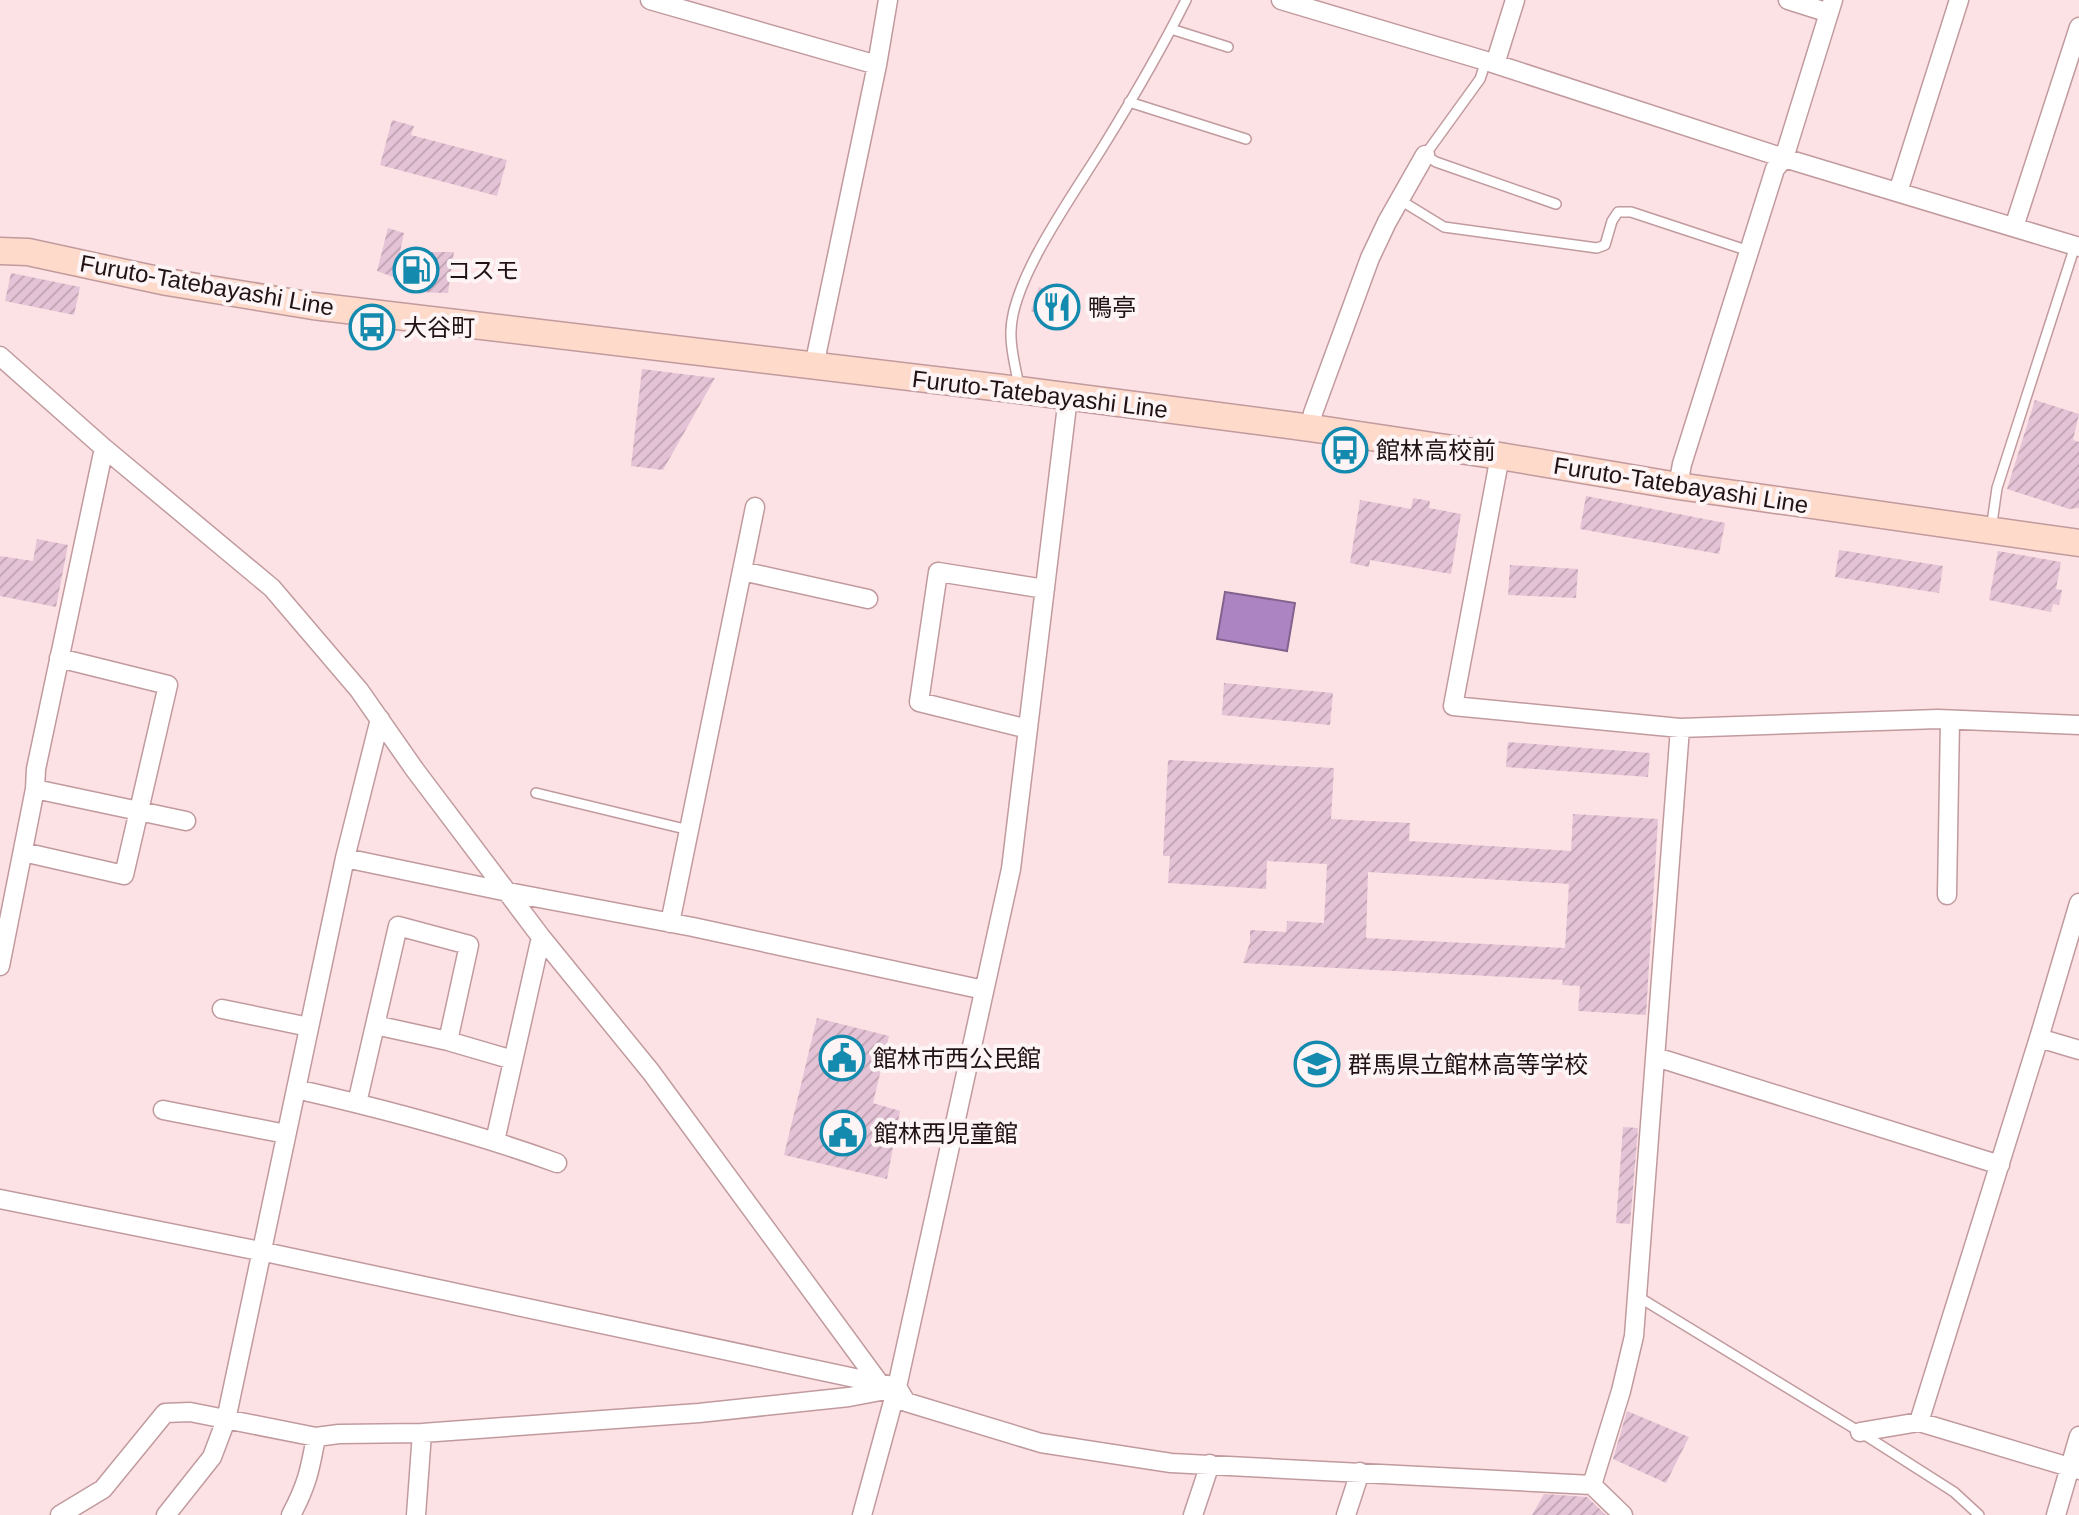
<svg xmlns="http://www.w3.org/2000/svg" width="2079" height="1515" font-family="Arial,'Noto Sans JP',sans-serif">
<style>
.water{fill:#ad84c2;stroke:#83628e;stroke-width:2}
.building{fill:url(#building-hatch);fill-rule:evenodd}
.lines{fill:none;stroke-linecap:round;stroke-linejoin:round}
.lane-casing{stroke:#c19a9e;stroke-width:12}
.street-casing{stroke:#c19a9e;stroke-width:21}
.secondary-casing{stroke:#c19a9e;stroke-width:29}
.lane{stroke:#fff;stroke-width:9}
.street{stroke:#fff;stroke-width:18}
.secondary{stroke:#fedacb;stroke-width:26}
.labels{text-anchor:middle;dominant-baseline:central;stroke-width:8;stroke-linejoin:round;paint-order:stroke}
.poi-label{font-size:24px;fill:#211315;stroke:#fdf4f5;text-anchor:start}
.street-label{font-size:24px;fill:#211315;stroke:#fdf4f5}
</style>
<defs>
<pattern id="building-hatch" width="6" height="6" patternUnits="userSpaceOnUse" patternTransform="scale(2)"><rect width="6" height="6" fill="#e5c3d6"/><path d="M-1 1l2-2M0 6l6-6M5 7l2-2" fill="none" stroke="#c4a7b7"/></pattern>
</defs>
<rect width="100%" height="100%" fill="#fce2e4"/>
<path class="water" d="M1225,592L1295,603L1287,651L1217,639Z"/>
<path class="building" d="M392,120L414,126L411,135L507,160L497,196L380,165Z
M388,228L404,233L400,252H454L448,293L414,292L412,284L377,271Z
M11,273L80,287L74,315L5,301Z
M1039,287L1080,301L1072,326L1031,311Z
M642,369L715,378L663,470L631,466Z
M2035,400L2079,414L2073,440L2079,442V508L2069,509L2007,489Z
M1586,496L1725,523L1719,554L1580,529Z
M1413,498L1430,501L1429,508L1461,514L1451,574L1370,560L1369,567L1350,563L1360,500L1411,509Z
M37,539L68,545L56,607L0,596V556L33,561Z
M1839,550L1943,566L1939,593L1835,577Z
M1998,551L2061,562L2056,589L2062,590L2059,605L2053,604L2051,612L1989,600Z
M1510,565L1578,569L1576,598L1508,595Z
M1224,683L1333,693L1330,725L1222,715Z
M1508,742L1650,753L1648,777L1506,767Z
M1168,760L1334,768L1331,819L1410,823L1409,841L1571,851L1573,814L1658,819L1646,1015L1578,1011L1580,986L1562,985L1563,980L1243,963L1250,942V930L1286,932L1287,921L1324,923L1327,864L1267,861L1266,889L1168,883L1170,856H1163ZM1368,872L1569,884L1565,948L1366,938Z
M817,1018L889,1036L873,1103L900,1111L887,1179L784,1155Z
M1623,1127L1638,1128L1630,1224L1616,1223Z
M1627,1411L1689,1437L1666,1483L1613,1459Z
M1544,1494L1587,1497L1606,1515H1532Z"/>
<g class="lines">
<g class="lane-casing">
<path id="lane" d="M1171,29L1228,47
M1486,61L1480,79L1425,155L1436,162L1556,204
M1129,102L1246,139
M1400,200L1444,227L1597,248L1605,245L1612,221L1618,212H1631L1749,251
M1019,386C1016,369 1010,349 1011,331C1012,278 1076,191 1104,145C1133,98 1161,50 1186,0
M1991,530L1997,488L2075,246
M536,793L689,830
M1637,1296L1860,1432L1954,1492L1979,1515"/>
</g>
<g class="street-casing">
<path id="street" d="M650,0L877,65
M1281,0L1486,61L1784,158L2079,247
M1788,0L1829,13
M1495,64L1515,0
M1898,192L1959,0
M2014,227L2079,27
M0,356L104,448L272,588L359,690L415,770L541,937L651,1072L880,1384
M814,366L877,65L888,0
M1311,428L1313,413L1370,258L1387,222L1425,155
M1500,456L1453,706L1680,728L1938,719L2079,725
M1678,486L1682,464L1775,169L1784,158L1833,0
M742,571L868,599
M1028,729L919,702L938,572L1045,589
M35,789L186,821
M23,852L124,875L168,685L59,658
M345,858L508,892L693,927L984,990
M1947,895L1950,720
M670,923L755,507
M0,966L35,789L36,769L104,448
M222,1009L309,1027
M375,1025L448,1041
M2039,1038L2079,903
M1656,1057L2000,1165
M296,1089C384,1109 472,1132 557,1163
M357,1103L398,926L469,945L448,1041L513,1060
M163,1110L286,1134
M495,1141L541,937
M0,1199L260,1251L897,1387L906,1402L1041,1443L1171,1463L1592,1485L1623,1515
M1919,1422L2039,1038L2079,1050
M1860,1432L1919,1422L2079,1470
M1592,1485L1621,1391L1634,1336L1680,728
M60,1515L103,1489L165,1413L190,1412L316,1437L339,1434L422,1433L699,1413L849,1397L891,1389
M166,1515L212,1457L226,1420L345,858L380,719
M291,1515C307,1485 310,1470 316,1437
M416,1515L422,1433
M862,1515L897,1387L1011,869L1068,397
M1193,1515L1210,1464
M1346,1515L1360,1472
M2056,1515L2079,1436"/>
</g>
<g class="secondary-casing">
<path id="secondary" d="M0,251L28,252L167,282L313,306L1019,390L1311,428L1500,456L1678,486L2079,543"/>
</g>
<use href="#lane" class="lane"/>
<use href="#street" class="street"/>
<use href="#secondary" class="secondary"/>
</g>
<defs>
<g id="fuel-ring" transform="scale(2.3)"><circle r="9.5" fill="#fdf4f5" stroke="#148aae" stroke-width="1.5"/><path d="M-5.5-6h7V0h2V4h1.3V-2.5L3-4.5l.8-.8L6-3V5H2.5V1h-1V6h-7ZM-4.2-4.7v3.2H.2V-4.7Z" fill="#148aae"/></g>
<g id="restaurant-ring" transform="scale(2.3)"><circle r="9.5" fill="#fdf4f5" stroke="#148aae" stroke-width="1.5"/><path d="M-5-6h1v4h1v-4h1v4h1v-4h1v5L-1.5 .5V6h-2V.5L-5-1ZM5-6V6H3V1.5H1.5Q1.5-4 5-6Z" fill="#148aae"/></g>
<g id="bus-ring" transform="scale(2.3)"><circle r="9.5" fill="#fdf4f5" stroke="#148aae" stroke-width="1.5"/><path d="M-5-6H5V4H4V6H2V4H-2V6H-4V4H-5ZM-3.5-4V0h7V-4ZM-3.5 1.2v1.5H-2V1.2ZM2 1.2v1.5H3.5V1.2Z" fill="#148aae"/></g>
<g id="civic-ring" transform="scale(2.3)"><circle r="9.5" fill="#fdf4f5" stroke="#148aae" stroke-width="1.5"/><path d="M-.6-6.5H3V-4.5H.6V-3L4-1V1h2V6H-6V1h2V-1L-.6-3ZM-1.2 2.5V6h2.4V2.5Z" fill="#148aae"/></g>
<g id="school-ring" transform="scale(2.3)"><circle r="9.5" fill="#fdf4f5" stroke="#148aae" stroke-width="1.5"/><path d="M0-5L7-2L0 1L-7-2ZM-4 1L0 2.5L4 1V4Q0 6-4 4Z" fill="#148aae"/></g>
</defs>
<g fill-rule="evenodd">
<use href="#fuel-ring" x="416" y="270"/>
<use href="#restaurant-ring" x="1057" y="307"/>
<use href="#bus-ring" x="372" y="327"/>
<use href="#bus-ring" x="1345" y="450"/>
<use href="#civic-ring" x="842" y="1058"/>
<use href="#school-ring" x="1317" y="1064"/>
<use href="#civic-ring" x="843" y="1133"/>
</g>
<g class="labels">
<g class="poi-label">
<text x="447" y="270">コスモ</text>
<text x="1088" y="307">鴨亭</text>
<text x="403" y="327">大谷町</text>
<text x="1376" y="450">館林高校前</text>
<text x="873" y="1058">館林市西公民館</text>
<text x="1348" y="1064">群馬県立館林高等学校</text>
<text x="874" y="1133">館林西児童館</text>
</g>
<g class="street-label">
<text transform="translate(207 285) rotate(10)">Furuto-Tatebayashi Line</text>
<text transform="translate(1040 394) rotate(7)">Furuto-Tatebayashi Line</text>
<text transform="translate(1681 485) rotate(9)">Furuto-Tatebayashi Line</text>
</g>
</g>
</svg>
